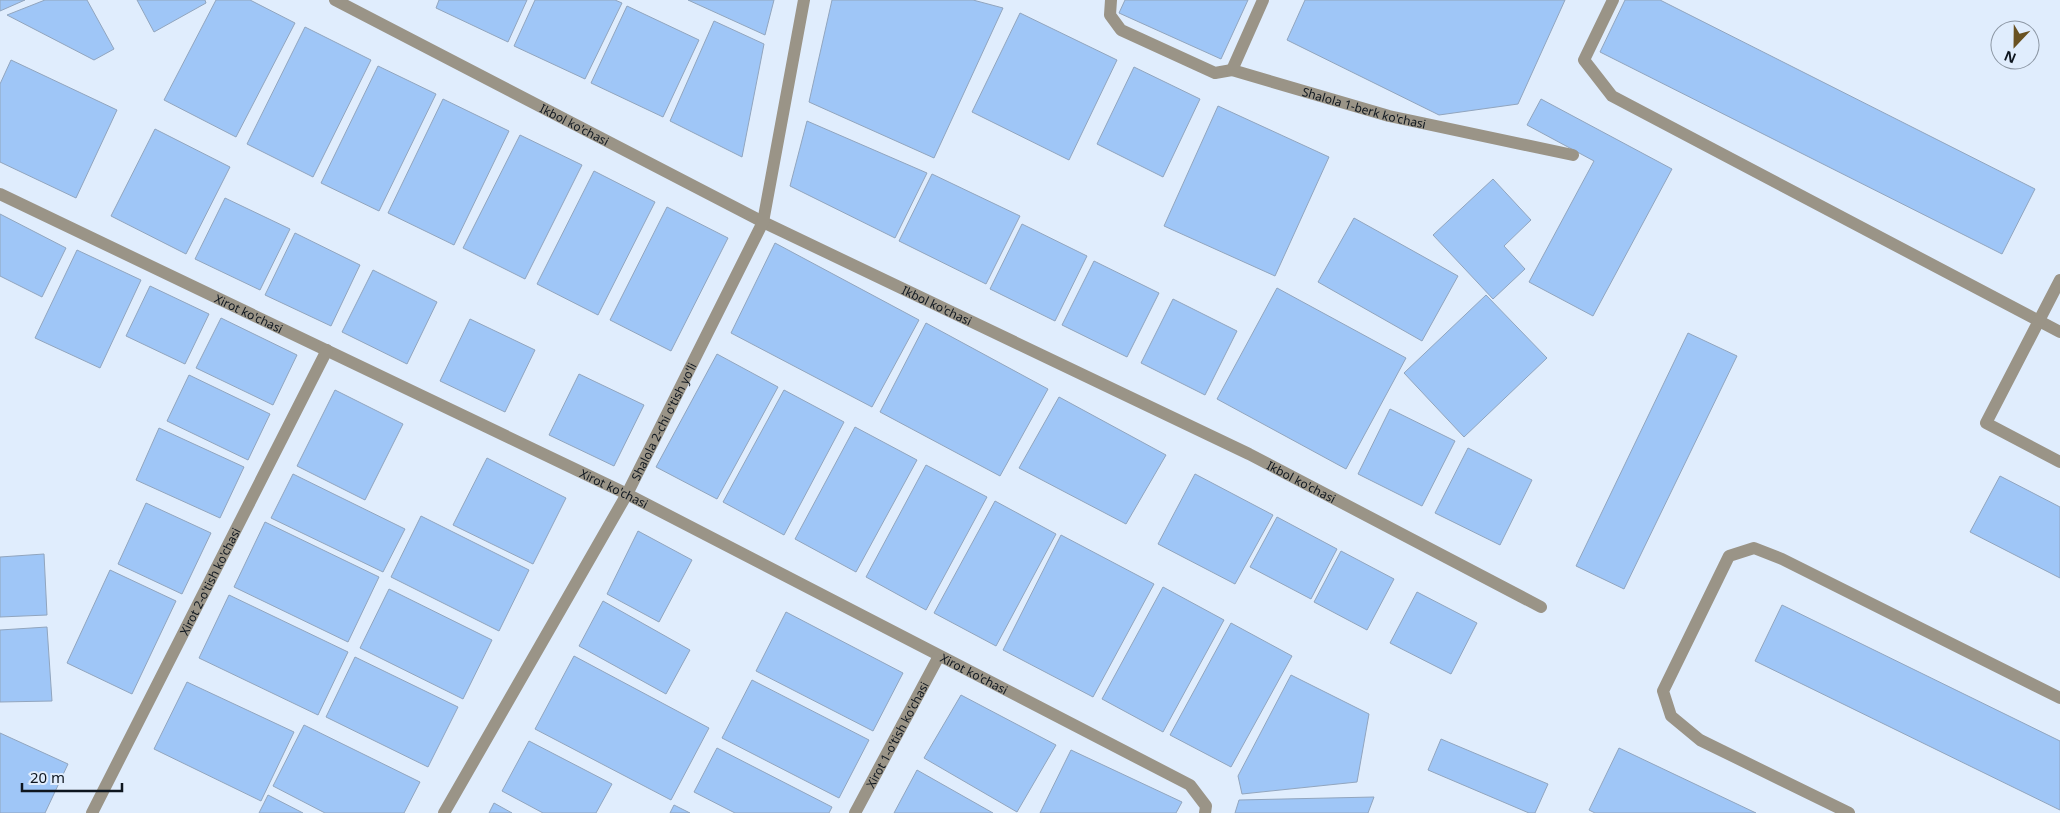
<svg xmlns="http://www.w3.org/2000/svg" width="2060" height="813" font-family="'Noto Sans',sans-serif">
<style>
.building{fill:#9fc6f7;stroke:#91a5be}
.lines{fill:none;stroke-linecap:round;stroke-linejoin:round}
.minor{stroke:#9a9487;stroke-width:12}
.labels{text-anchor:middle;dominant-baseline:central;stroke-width:4;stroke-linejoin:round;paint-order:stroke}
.street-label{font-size:12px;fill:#0e161f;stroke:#e0edfd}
</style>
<rect width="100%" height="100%" fill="#e0edfd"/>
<path class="building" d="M0,0H25L0,11Z
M45,0H87L114,49L94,60L7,15Z
M137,0H205L206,3L154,32Z
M216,0H250L295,23L236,137L164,100Z
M439,0H527L508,42L436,8Z
M535,0H615L622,3L585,79L514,46Z
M688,0H774L765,35Z
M832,0H973L1003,8L934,158L809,102Z
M1125,0H1248L1221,59L1119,13Z
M1305,0H1565L1518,104L1439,115L1287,40Z
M1625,0H1660L2035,189L2002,254L1600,52Z
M627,6L699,40L663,117L591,83Z
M1020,13L1117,60L1069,160L972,112Z
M714,21L764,44L742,157L670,121Z
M305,27L371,60L313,177L247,144Z
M11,60L117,110L76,198L0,162V84Z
M378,66L436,94L379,211L321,183Z
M1134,67L1200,99L1163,177L1097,144Z
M443,99L509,131L454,245L388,213Z
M1541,99L1672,169L1593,316L1529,282L1594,161L1527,125Z
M1218,106L1329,157L1275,276L1164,226Z
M807,121L927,173L895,238L790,186Z
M155,129L230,167L186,254L111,216Z
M520,135L582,165L525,279L463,248Z
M594,171L655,202L598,315L537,284Z
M932,174L1020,216L986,284L899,241Z
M1493,179L1531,220L1504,246L1525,269L1493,299L1433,235Z
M225,198L290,229L260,290L195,259Z
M667,207L728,238L671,351L610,320Z
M0,214L66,248L42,297L0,276Z
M1354,218L1458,276L1422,341L1318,282Z
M1022,224L1087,256L1055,321L990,289Z
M295,233L360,265L331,326L265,295Z
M775,243L919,320L872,407L731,333Z
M77,250L141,280L100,368L35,338Z
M1094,261L1159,293L1127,357L1062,325Z
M373,270L437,302L407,364L342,332Z
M150,286L209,314L185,364L126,336Z
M1277,288L1406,358L1346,469L1217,399Z
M1486,295L1547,358L1464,437L1404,373Z
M1173,299L1237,331L1205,395L1141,363Z
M221,318L297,355L273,405L196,368Z
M470,319L535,350L505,412L440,381Z
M926,323L1048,389L1000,476L880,412Z
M1688,333L1737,356L1624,589L1576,566Z
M717,354L778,387L717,499L656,467Z
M579,374L644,405L614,466L549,435Z
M189,375L270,414L248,460L167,421Z
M335,390L403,424L365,500L297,466Z
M784,390L844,422L784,535L723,502Z
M1059,397L1166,455L1126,524L1019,468Z
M1390,409L1455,441L1422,506L1358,474Z
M855,427L917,460L856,572L795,539Z
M159,428L244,467L220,518L136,480Z
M1468,448L1532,480L1500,545L1435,513Z
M487,458L566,498L533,564L453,525Z
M926,465L987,497L926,610L866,577Z
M293,474L405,529L383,572L271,518Z
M1195,474L1273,515L1235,584L1158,544Z
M2000,476L2060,507V578L1970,532Z
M995,501L1056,534L996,646L934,613Z
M146,503L211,533L182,594L118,564Z
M421,516L529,570L499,631L391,577Z
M1277,517L1337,549L1311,599L1250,567Z
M265,522L379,577L348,642L234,587Z
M638,531L692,560L659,622L607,594Z
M1061,535L1154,584L1093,697L1003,650Z
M1341,551L1394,579L1367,630L1314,602Z
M44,554L47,615L0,617V557Z
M110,570L176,601L132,694L67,663Z
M1163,587L1224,620L1163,732L1102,699Z
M389,589L492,640L463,699L360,648Z
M1417,592L1477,623L1451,674L1390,643Z
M229,595L348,652L318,715L199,658Z
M603,601L690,650L666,694L579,646Z
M1782,605L2060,741V810L1755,661Z
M786,612L903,673L873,731L756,671Z
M1231,623L1292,656L1231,767L1170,735Z
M47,627L52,701L0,702V630Z
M574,656L709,728L671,800L535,729Z
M355,657L458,707L428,767L326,717Z
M1291,675L1369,714L1357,782L1242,794L1238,776Z
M752,680L869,740L839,798L722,738Z
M187,682L294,732L261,801L154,749Z
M961,695L1056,745L1017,812L924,758Z
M304,725L420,782L404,813H325L273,786Z
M0,733L68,764L45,813H0Z
M1441,739L1548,784L1535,813H1529L1428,770Z
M529,741L612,784L596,813H543L502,791Z
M717,748L832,807L829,813H735L694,792Z
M1619,748L1756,813H1595L1589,810Z
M1071,750L1182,802L1176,813H1040Z
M917,770L993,813H894Z
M268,795L303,813H259Z
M1374,797L1368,813H1235L1239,800Z
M494,803L512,813H489Z
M674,805L690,813H670Z"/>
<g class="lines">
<g class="minor">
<path id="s1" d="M335,0L763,222L1249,454L1541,607"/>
<path d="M1111,0L1110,15L1121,30L1215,73L1232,70"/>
<path id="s2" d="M1263,0L1232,70L1389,116L1573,155"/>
<path d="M1613,0L1584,60L1612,96L2060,332"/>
<path id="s3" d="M0,194L627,494L1190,785L1206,806L1205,813"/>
<path d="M2060,280L1986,423L2060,462"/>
<path id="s4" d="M92,813L327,350"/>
<path id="s5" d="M444,813L627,494L763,222L804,0"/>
<path id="s6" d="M855,813L939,656"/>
<path d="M1849,813L1700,740L1671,716L1663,691L1729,556L1754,548L1782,559L2060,698"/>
</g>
</g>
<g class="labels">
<g class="street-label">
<text stroke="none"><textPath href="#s2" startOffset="214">Shalola 1-berk ko'chasi</textPath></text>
<text stroke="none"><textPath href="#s1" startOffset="270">Ikbol ko'chasi</textPath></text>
<text stroke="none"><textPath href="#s1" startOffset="675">Ikbol ko'chasi</textPath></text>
<text stroke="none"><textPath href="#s3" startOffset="276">Xirot ko'chasi</textPath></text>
<text stroke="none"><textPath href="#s5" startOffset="449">Shalola 2-chi o'tish yo'li</textPath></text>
<text stroke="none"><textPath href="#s1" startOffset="1080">Ikbol ko'chasi</textPath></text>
<text stroke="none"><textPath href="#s3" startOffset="681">Xirot ko'chasi</textPath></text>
<text stroke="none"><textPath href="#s4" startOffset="260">Xirot 2-o'tish ko'chasi</textPath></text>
<text stroke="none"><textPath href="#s3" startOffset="1086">Xirot ko'chasi</textPath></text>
<text stroke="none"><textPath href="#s6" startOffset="89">Xirot 1-o'tish ko'chasi</textPath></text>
</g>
</g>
<g transform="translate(2015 45) rotate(202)"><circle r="24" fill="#e0edfd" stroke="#8c97a4"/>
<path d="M0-4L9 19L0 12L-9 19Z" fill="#695222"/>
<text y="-8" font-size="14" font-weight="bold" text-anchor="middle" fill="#0e161f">N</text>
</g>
<path d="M22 783v8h100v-8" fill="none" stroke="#0e161f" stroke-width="2.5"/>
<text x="30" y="783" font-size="15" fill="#0e161f" stroke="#e0edfd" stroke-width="4" paint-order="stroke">20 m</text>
</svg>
